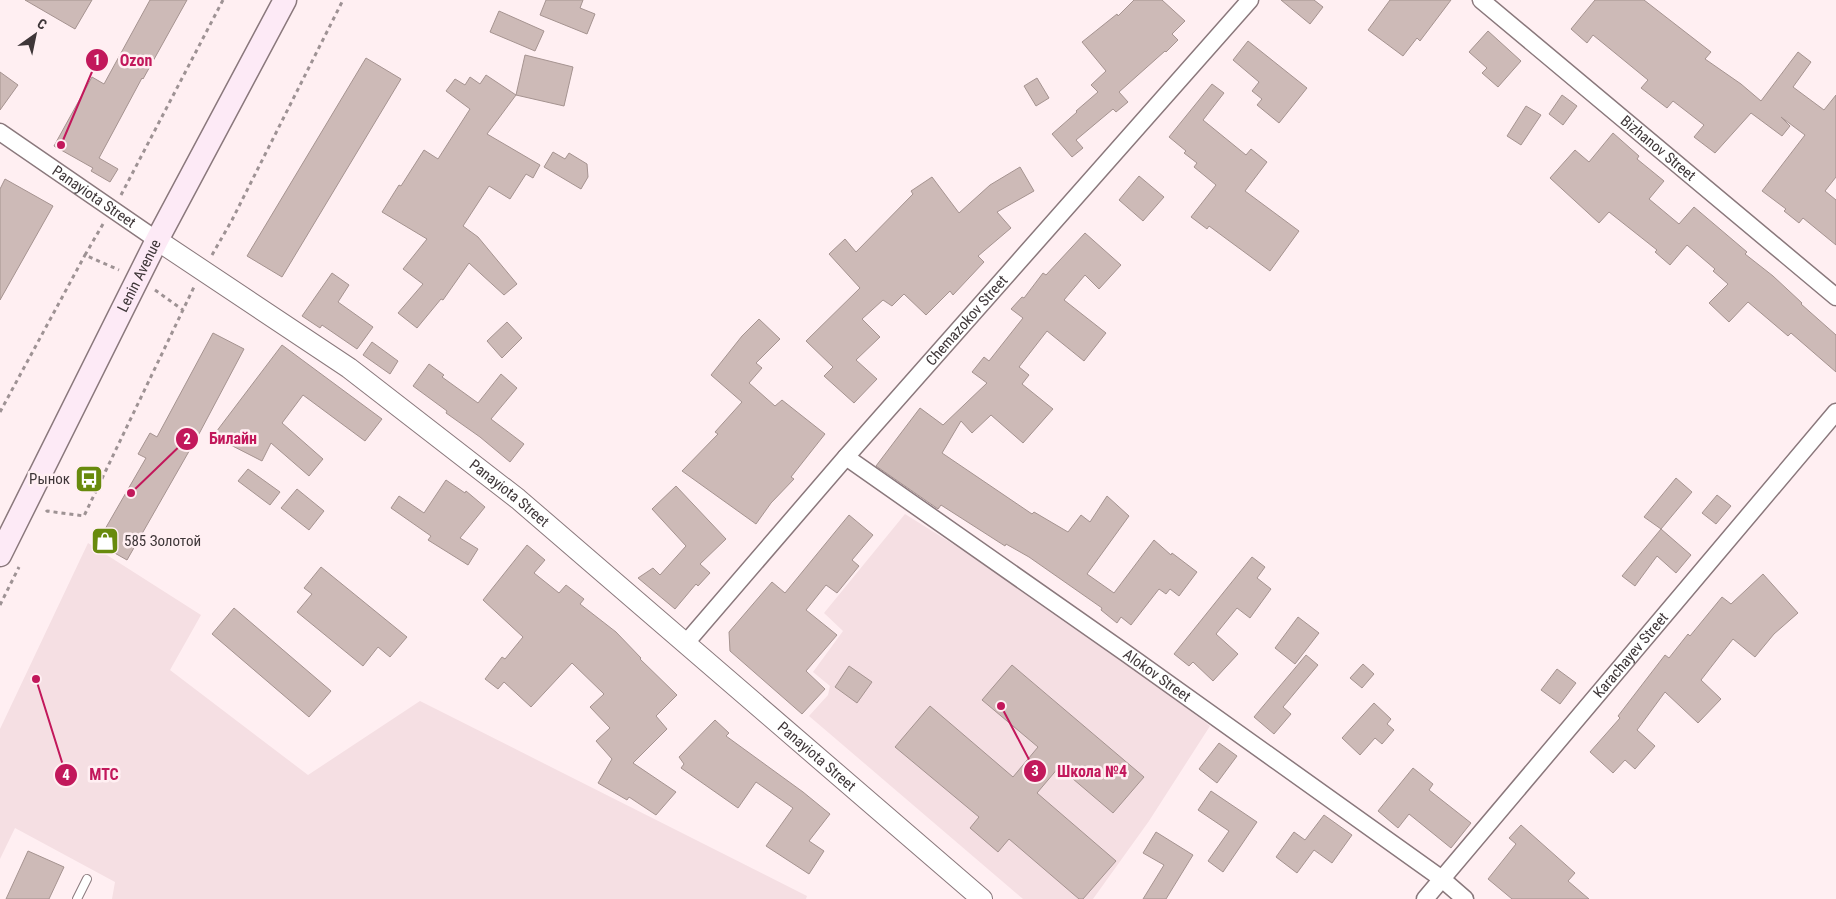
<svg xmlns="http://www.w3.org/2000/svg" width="1836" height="899" font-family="'Roboto Condensed',sans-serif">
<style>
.built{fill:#f5dfe3}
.building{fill:#cdbab7;stroke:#a59390}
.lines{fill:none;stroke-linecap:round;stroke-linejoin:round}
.service-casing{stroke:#8a787c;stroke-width:10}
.minor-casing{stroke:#8a787c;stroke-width:19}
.tertiary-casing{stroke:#8a787c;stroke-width:22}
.secondary-casing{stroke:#8a787c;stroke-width:25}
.path{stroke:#9e9294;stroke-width:3;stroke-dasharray:4 4;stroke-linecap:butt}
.service{stroke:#fff;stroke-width:8}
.minor{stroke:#fff;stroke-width:16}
.tertiary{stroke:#fff;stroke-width:20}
.secondary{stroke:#fdeaf6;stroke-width:22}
.labels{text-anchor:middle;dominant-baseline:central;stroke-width:5;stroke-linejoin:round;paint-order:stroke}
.street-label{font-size:15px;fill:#3e3638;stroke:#ffeff2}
.poi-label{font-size:15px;fill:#3e3638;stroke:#ffeff2;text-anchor:end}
.leader{fill:none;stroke:#c2185b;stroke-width:2}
.callout-dot{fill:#c2185b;stroke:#ffeff2;stroke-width:2}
.mark-label{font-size:15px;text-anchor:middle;font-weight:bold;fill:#fff}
.callout-label{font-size:16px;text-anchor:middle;font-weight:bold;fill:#c2185b;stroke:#ffeff2;stroke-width:5;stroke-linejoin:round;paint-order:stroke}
</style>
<rect width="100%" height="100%" fill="#ffeff2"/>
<path class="built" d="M905,514L1028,591L1142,673L1210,726L1149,821L1093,899H1023L809,716L828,695L830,686L813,672L843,631L824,613Z
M88,543L201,615L170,670L308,775L420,701L807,896L806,899H112L115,882L15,828L0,859V729Z"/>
<path class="building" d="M25,0H92L75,29Z
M150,0H187L143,79L142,78L99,158L118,169L110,182L91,171L93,168L54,146L92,77L104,84Z
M546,0H583L580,8L595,14L587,34L540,15Z
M1134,0H1162L1185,21L1172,34L1178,40L1166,52L1165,51L1119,92L1128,102L1116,112L1113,109L1076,140L1083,148L1072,157L1052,134L1077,112L1076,111L1098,92L1091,85L1106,71L1082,42L1117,14L1118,16Z
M1281,0H1314L1323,7L1310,24Z
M1390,0H1451L1420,41L1417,38L1403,56L1368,30Z
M1595,0H1644L1711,52L1705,59L1741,84L1761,101L1798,52L1811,62L1793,87L1824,110L1836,95V177L1825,191L1836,200V245L1803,218L1799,223L1784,211L1786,209L1762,191L1805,135L1781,117L1790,126L1782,136L1751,113L1715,153L1694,137L1704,125L1673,101L1667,108L1641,88L1648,80L1593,35L1587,43L1571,29Z
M499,11L544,31L535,51L490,32Z
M1488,31L1521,61L1498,87L1482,73L1487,68L1469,52Z
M1248,41L1307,88L1279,123L1257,105L1262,99L1252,91L1259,82L1233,60Z
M525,55L573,67L564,106L516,95Z
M366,58L401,79L282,277L247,256Z
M0,72L18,85L0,110Z
M486,75L516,95L487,134L540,165L533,178L526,174L510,199L489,186L463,226L478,237L517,284L504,295L469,263L443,300L441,299L417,328L398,313L423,284L403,269L427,239L382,212L399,185L401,186L424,150L438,159L470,109L446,91L455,79L465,85L470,77L480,84Z
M1037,78L1049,98L1036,106L1024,86Z
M1212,84L1224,93L1203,120L1246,155L1251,149L1267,162L1245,191L1299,231L1270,271L1209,226L1207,229L1191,217L1216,185L1194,167L1197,163L1184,153L1186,151L1169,137Z
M1562,95L1577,106L1563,125L1549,114Z
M1526,106L1541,115L1521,145L1507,136Z
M1613,133L1639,156L1637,159L1664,181L1649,199L1679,224L1694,207L1747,252L1745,254L1773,276L1802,303L1801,304L1836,335V372L1791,333L1788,336L1748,302L1729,322L1709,303L1728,284L1713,271L1715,269L1687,245L1670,265L1655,252L1657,250L1609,212L1599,223L1550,178L1575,150L1589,162Z
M553,152L565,159L569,153L587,164L588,177L581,189L544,167Z
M1020,167L1034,191L997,212L1011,228L978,256L984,262L953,295L950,291L926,315L904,294L892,306L883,300L862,319L880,337L856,360L877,379L854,403L824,376L833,367L806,341L860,288L829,254L845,239L856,252L913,194L911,191L932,177L959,213L990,185Z
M1139,176L1164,197L1143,221L1119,200Z
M5,179L53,206L0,300V189Z
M1085,233L1121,265L1099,289L1085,275L1064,300L1106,333L1084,361L1047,331L1019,367L1029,375L1022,384L1053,409L1023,443L991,415L972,433L961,421L942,453L1032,514L1034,512L1068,532L1081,515L1090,522L1107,496L1129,516L1087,574L1114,593L1154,540L1171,555L1172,553L1197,572L1179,596L1170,589L1166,594L1159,589L1131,625L1121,617L1117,623L1101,610L1102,608L1029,557L1006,544L1005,546L941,505L938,509L876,466L920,408L943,425L987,383L972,372L984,357L989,361L1023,318L1011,309L1022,297L1024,298L1043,273L1046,275Z
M332,273L349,285L338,302L373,327L357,349L322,325L320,328L302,316Z
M759,319L780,339L756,363L762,368L749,383L775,406L782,400L825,434L791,477L794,479L771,503L756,524L682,471L718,434L715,432L742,402L711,375L742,336Z
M507,322L522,338L502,358L487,341Z
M213,333L244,349L200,432L127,560L97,543L146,458L138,454L150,433L157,437Z
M372,342L398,361L390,374L363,355Z
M282,345L382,419L365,441L303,395L282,423L323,459L309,476L271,443L262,461L213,436Z
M429,364L444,375L442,377L478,403L501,374L517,388L491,419L524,444L510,462L480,437L446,413L447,411L413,386Z
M248,469L280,492L270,505L238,481Z
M1676,478L1692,492L1661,529L1644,517Z
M446,480L465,493L466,491L485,507L460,538L478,549L468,565L428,540L431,536L391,508L399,496L424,513Z
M676,486L726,539L700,564L710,573L698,586L696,584L675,609L638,578L653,568L660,575L686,546L652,509Z
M297,489L324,511L309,530L281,508Z
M1717,495L1731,506L1716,524L1702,513Z
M849,515L873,535L852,560L859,566L837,593L826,585L806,610L837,635L806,671L825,689L802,714L730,651L729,632L772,582L785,593Z
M1661,529L1691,555L1676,573L1657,556L1635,586L1622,576Z
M527,545L545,560L534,573L559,593L566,585L584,599L580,604L616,632L641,658L640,659L677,695L656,716L667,729L633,763L676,792L656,815L629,797L627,800L598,783L612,759L596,741L610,728L590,707L604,694L572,663L531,707L504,682L498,689L485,679L502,657L505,659L523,637L483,600Z
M1252,557L1265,567L1257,578L1271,589L1250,618L1237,608L1216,634L1238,654L1213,681L1193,662L1189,666L1174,654Z
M321,567L407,637L390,657L378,647L363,666L297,612L312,594L304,588Z
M1763,574L1798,613L1774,634L1755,657L1733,639L1701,680L1721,699L1698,723L1665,692L1637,730L1655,746L1635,769L1625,760L1613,773L1590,752L1620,718L1618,716L1665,655L1669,658L1688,634L1690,636L1722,597L1731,604Z
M234,608L331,691L309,717L212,634Z
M1298,617L1319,633L1295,664L1275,648Z
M1306,655L1318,665L1283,707L1291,714L1274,734L1254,717Z
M1363,664L1374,674L1362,688L1350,678Z
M1012,665L1144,777L1113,813L1059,767L1037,793L1116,861L1083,899H1079L1009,839L998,852L970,828L979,817L895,747L930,706L1013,777L1038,747L982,700Z
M849,666L872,682L857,703L835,687Z
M1557,669L1576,683L1560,704L1541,690Z
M1374,703L1391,719L1387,724L1394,730L1382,744L1375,738L1360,755L1342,738Z
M715,720L729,733L726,736L803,792L830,814L809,841L824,851L809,874L766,846L793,808L756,782L738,808L681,768L684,764L679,757Z
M1219,743L1237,756L1217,783L1199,769Z
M1413,768L1433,784L1429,790L1471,823L1451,848L1409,814L1398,828L1378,811Z
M1211,791L1257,822L1223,872L1208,861L1229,831L1198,810Z
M1324,815L1352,835L1332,863L1314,850L1297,873L1276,857L1294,832L1305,840Z
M1521,825L1575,873L1568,881L1589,899H1512L1488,879L1516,844L1509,838Z
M1156,832L1193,855L1166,899H1143L1164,865L1143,853Z
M28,851L64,867L49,899H6Z"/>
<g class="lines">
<g class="service-casing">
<path id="service" d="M77,899L87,879"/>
</g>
<g class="minor-casing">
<g id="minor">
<path id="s1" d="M1481,0L1836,297"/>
<path id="s2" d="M0,132L157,240"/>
<path id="s3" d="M846,457L1127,654L1442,879L1465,899"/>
<path id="s4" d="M685,644L846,457L1250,0"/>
<path id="s5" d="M1425,899L1836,412"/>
</g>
</g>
<g class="tertiary-casing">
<g id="tertiary">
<path id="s6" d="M157,240L349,368L518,499L982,899"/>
</g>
</g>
<g class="secondary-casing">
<g id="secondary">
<path id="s7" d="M0,555L157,240L285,0"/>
</g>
</g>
<path class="path" d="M121,195L223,0
M103,224L85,255L119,270
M212,255L232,220L343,0
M155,290L183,310
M0,412L85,255
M46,512L47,511L84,516L194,287
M0,605L19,567"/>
<use href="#service" class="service"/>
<use href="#minor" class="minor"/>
<use href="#tertiary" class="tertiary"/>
<use href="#secondary" class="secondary"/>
</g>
<defs>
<g id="bus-square" transform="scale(1.4375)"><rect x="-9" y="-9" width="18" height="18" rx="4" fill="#688a0d" stroke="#ffeff2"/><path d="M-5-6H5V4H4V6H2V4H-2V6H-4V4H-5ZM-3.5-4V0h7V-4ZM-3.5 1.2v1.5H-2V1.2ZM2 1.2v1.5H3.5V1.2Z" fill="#fff"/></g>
<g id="shop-square" transform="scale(1.4375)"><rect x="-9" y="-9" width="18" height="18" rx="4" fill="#688a0d" stroke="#ffeff2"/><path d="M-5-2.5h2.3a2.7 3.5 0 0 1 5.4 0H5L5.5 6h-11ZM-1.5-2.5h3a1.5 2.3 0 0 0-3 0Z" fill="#fff"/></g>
</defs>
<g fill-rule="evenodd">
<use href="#bus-square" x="89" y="479"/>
<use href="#shop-square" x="105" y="541"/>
</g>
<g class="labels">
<g class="street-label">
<text stroke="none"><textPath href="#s1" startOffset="231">Bizhanov Street</textPath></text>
<text stroke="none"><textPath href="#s2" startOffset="114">Panayiota Street</textPath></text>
<text stroke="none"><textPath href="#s7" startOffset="312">Lenin Avenue</textPath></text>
<text stroke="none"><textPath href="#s4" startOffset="429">Chemazokov Street</textPath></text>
<text stroke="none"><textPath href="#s6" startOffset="434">Panayiota Street</textPath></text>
<text stroke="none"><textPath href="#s5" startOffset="319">Karachayev Street</textPath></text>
<text stroke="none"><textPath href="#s3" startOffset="380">Alokov Street</textPath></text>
<text stroke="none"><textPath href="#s6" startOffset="839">Panayiota Street</textPath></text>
</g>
<g class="poi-label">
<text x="70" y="479">Рынок</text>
<text x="124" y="541" text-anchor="start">585 Золотой</text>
</g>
</g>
<path class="leader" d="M61 145L97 60M131 493L187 439M1001 706L1035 771M36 679L66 775"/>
<g class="callout-dot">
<circle cx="61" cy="145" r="5"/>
<circle cx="131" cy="493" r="5"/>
<circle cx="1001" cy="706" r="5"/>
<circle cx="36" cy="679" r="5"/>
<circle cx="97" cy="60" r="12"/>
<circle cx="187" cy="439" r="12"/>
<circle cx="1035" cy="771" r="12"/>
<circle cx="66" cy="775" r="12"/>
</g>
<g class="mark-label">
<text x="97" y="65">1</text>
<text x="187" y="444">2</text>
<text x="1035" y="776">3</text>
<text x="66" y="780">4</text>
</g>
<g class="callout-label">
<text x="136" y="66">Ozon</text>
<text x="233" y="444">Билайн</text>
<text x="1092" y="777">Школа №4</text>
<text x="104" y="780">МТС</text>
</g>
<g transform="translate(35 35) rotate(33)" stroke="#ffeff2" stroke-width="4" paint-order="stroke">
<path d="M0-4L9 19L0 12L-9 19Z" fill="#3e3638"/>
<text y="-8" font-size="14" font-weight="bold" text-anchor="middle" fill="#3e3638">С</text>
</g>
</svg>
